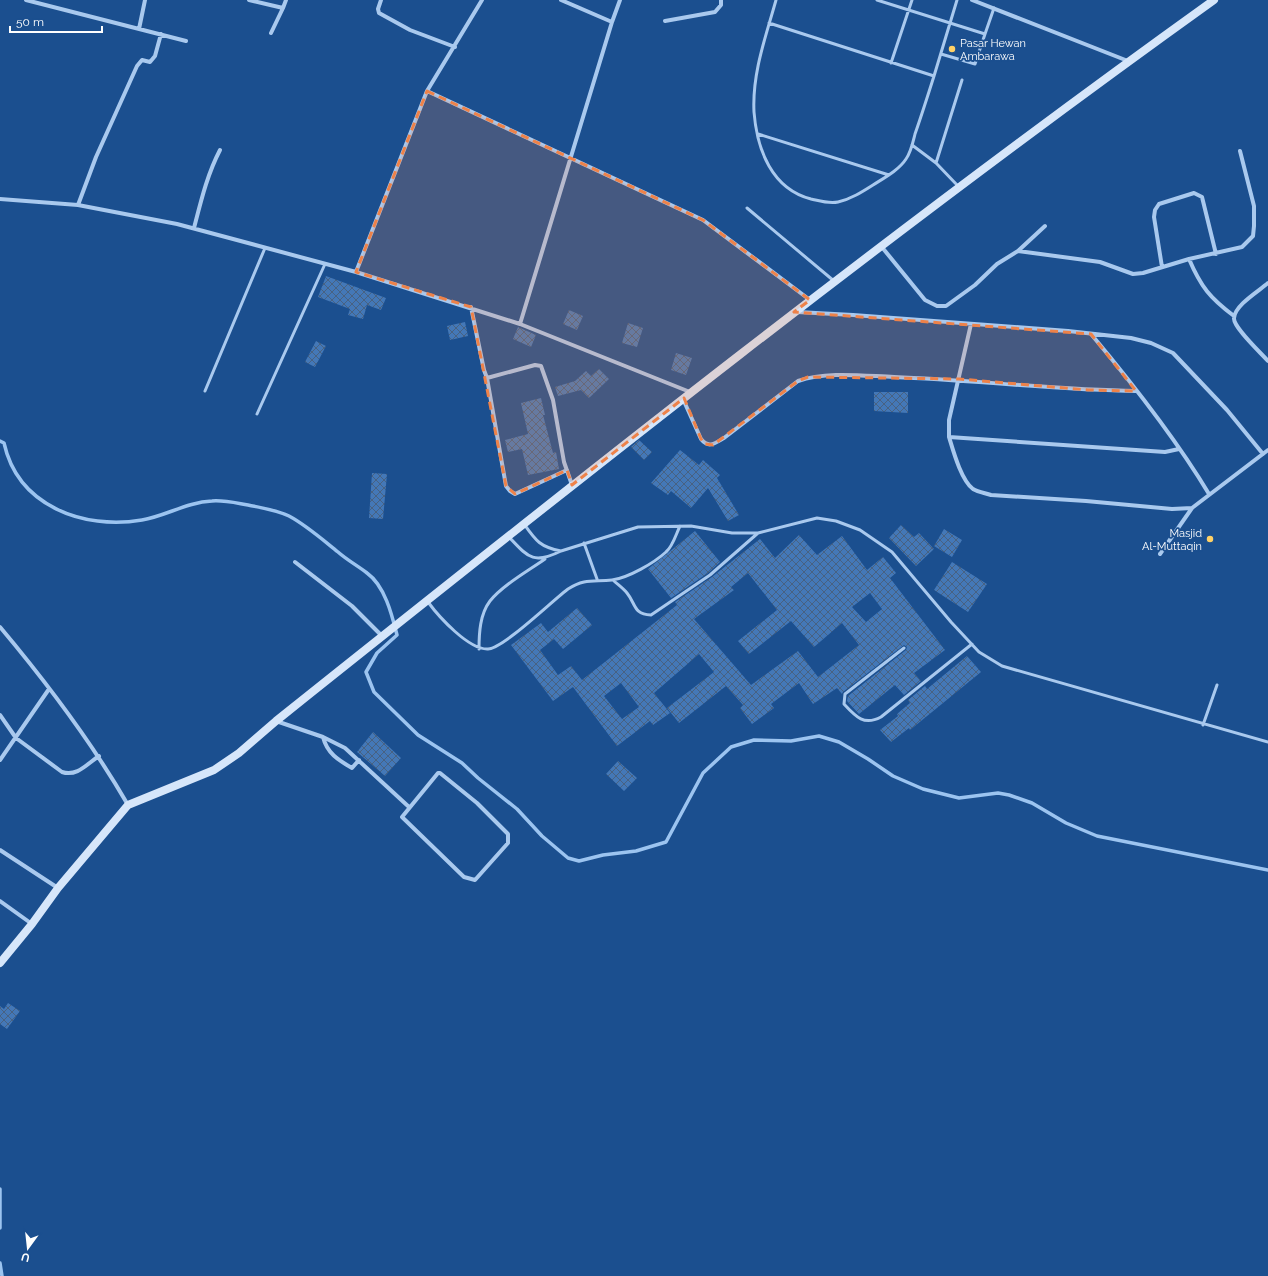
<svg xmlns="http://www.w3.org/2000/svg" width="1268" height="1276" font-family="Raleway,sans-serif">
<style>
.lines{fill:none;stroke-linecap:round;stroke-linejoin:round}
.stream{stroke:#9cc4f0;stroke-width:3.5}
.building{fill:url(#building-cross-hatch);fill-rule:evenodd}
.lane{stroke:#a9c9ee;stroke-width:3}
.street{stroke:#a9c9ee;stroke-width:4}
.secondary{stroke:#d6e6fa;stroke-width:8}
.marked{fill:#ee8249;fill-opacity:0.2;stroke:#ee8249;stroke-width:3;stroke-dasharray:8 5;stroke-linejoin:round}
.poi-dot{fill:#ffd166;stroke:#1b4f8f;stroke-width:1.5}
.labels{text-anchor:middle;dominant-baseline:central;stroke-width:3.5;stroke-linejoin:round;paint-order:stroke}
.poi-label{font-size:11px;fill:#fff;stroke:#1b4f8f;text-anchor:start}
</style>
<defs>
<pattern id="building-cross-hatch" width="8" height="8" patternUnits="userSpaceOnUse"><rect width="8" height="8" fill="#4478b7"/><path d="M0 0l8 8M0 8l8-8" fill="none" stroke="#486282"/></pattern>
</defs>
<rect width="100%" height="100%" fill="#1b4f8f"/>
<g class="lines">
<path class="stream" d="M0,441L4,443C18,506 83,530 142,520C166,516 187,502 212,501C224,500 236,503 248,505C262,508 276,510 289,516C306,525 323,540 338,552C347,560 358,566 367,573C385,586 392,615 397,635L377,653L366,672L374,692L418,735L462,763L478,778L517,809L542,836L568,858L579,861L603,855L636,851L666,842L703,773L731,747L754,740L791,741L819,736L839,742L868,759L893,776L923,789L959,798L998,793L1009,795L1032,803L1066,823L1097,836L1268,870
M0,1189V1228
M0,1263L2,1276"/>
</g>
<path class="building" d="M326,276L386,298L381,310L367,305L363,319L348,315L350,309L318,297Z
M569,310L583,316L577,330L563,324Z
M465,322L468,336L450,340L447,326Z
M628,323L643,328L637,347L622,343Z
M518,327L536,335L531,347L513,339Z
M316,341L326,346L315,367L305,362Z
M676,353L692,358L686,375L671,370Z
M599,369L609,379L589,398L581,390L558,396L555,387L575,381L586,371L591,376Z
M874,392H908V413L874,411Z
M541,398L545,415H543L553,453L556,452L559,469L528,475L522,449L508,452L505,440L528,434L521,403Z
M639,440L652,452L644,460L631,447Z
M680,450L699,465L703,460L720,475L717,478L739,515L728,521L708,488L691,508L671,491L668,495L651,483Z
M372,473L387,474L383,519L369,518Z
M901,525L914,537L919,533L934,549L916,566L889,538Z
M944,529L962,540L952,557L934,546Z
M695,531L720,562L708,573L671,598L648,569Z
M799,535L817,555L842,536L867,570L883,557L896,573L890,578L945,650L914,673L921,681L904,695L895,685L859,714L847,701L848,696L906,650L907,647L904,645L843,692L842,694L837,688L813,704L799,683L771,704L774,708L752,724L740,708L743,705L726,686L679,723L667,708L714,672L699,654L654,693L670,713L653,725L650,721L617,746L573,687L553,701L511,645L541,623L548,632L577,608L592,625L563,649L554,639L540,650L558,675L571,666L582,680L677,605L675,602L712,577L760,539L775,558ZM748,573L777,610L738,641L749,654L791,621L814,647L842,623L859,645L818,677L798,651L751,685L694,619L734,590L731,587ZM870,593L882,609L866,622L852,607ZM621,683L639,707L622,719L604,696Z
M952,562L987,584L968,612L934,590Z
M967,656L981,672L910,730L909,728L891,742L880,730L898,716L897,714L910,703L908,700L925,686L927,689Z
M373,732L401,758L385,776L357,752Z
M618,761L637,778L624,791L606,774Z
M8,1003L20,1011L7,1029L0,1024V1006L4,1009Z"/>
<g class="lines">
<path class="lane" d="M776,0C766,36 752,73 754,112C757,150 772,189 811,199C820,201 829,204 838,202C851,199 862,192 873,185C884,178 899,170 906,159C911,152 913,142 915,134C922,114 928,95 934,76
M877,0L985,34L994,8
M769,23L934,76L957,0
M941,54L975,64L985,34
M891,63L912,0
M758,134L889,175
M912,145L936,163L958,186
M936,163L962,80
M747,208L834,281
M205,391L265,248
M257,414L325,264
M524,524C536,541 540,547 561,551L638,527L691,526L732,533H758L817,518L836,521L860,530L892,552L951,622L979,652L1002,666L1268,742
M509,537C528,557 533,565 561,551
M584,543L597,579
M613,580C617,584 623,588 627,593C636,604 633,614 651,615L710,575L758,533
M428,602C439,617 469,650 488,649C504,648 553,600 568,589C585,578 594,582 612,580C628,578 654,563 666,552C673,546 676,534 680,526
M904,648L845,694L844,704C856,717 864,726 881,717L972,644
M479,649C479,633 480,614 490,601C503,585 528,571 545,559
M1203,725L1217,685"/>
<path class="street" d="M26,0L186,41
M249,0L283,8L286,0
M381,0L378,9L379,13L410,30L455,47
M482,0L427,91L703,220L810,300
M561,0L612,22
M620,0L612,22L520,324L690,392
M972,0L1128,61
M665,21L715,12L721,5V0
M139,29L145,0
M271,33L283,8
M427,91L356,272L520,324
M0,199L78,205L177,224L356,272
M78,205L96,157L137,66L142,60L150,62L155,56L161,34
M194,228C201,201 207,175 220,150
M881,246L925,300L937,306H946L975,285L997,264L1018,251L1100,262L1133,274L1143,273L1189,259L1242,247L1253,236L1254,226V206L1240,151
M1018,251L1045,226
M1189,259C1201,287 1210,298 1234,316
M1162,267L1154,217L1155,210L1159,204L1194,193L1202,197L1216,254
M1268,283C1259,291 1235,305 1234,318C1233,327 1261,353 1268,361
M471,307L484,370L487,378L535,365L541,366L553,400L564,462L572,485
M797,312L853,315L1068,331L1131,338L1151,343L1173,353L1227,410L1263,454
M971,324L949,420V437L1165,452L1179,449
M1091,334C1132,383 1176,439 1209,494
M487,378L506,486L510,491L515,494L567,470
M683,399L701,439C709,449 715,443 724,438L798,381C826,371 865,376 894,377C975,380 1055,390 1136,391
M949,437C953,450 961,480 973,489C978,492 985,493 991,495L1086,501L1172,509L1192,508L1268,450
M1160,554L1192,508
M295,562L352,606L382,636
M0,627C47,683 91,741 128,805
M0,715L16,738L62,772C77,777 87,764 99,756
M276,721L323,737L345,748L409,807
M323,737C327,753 338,760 352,768L359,760
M0,760L49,689
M438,773H440L477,803L508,834V843L475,880L464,877L402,817Z
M0,850L58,888
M0,901L32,924"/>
<path class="secondary" d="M0,963L32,924L58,888L128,805L214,770L239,753L276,721C584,475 893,230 1214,0"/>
</g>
<path class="marked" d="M427,91L703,220L810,300L794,312L1091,334L1136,391L1088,390L959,379L808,377L798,381L713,445L705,444L701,439L684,398L572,485L567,470L515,494L506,486L471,307L356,272Z"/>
<g class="poi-dot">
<circle cx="952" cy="49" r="4"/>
<circle cx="1210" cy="539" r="4"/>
</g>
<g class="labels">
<g class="poi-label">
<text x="960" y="43">Pasar Hewan<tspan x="960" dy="13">Ambarawa</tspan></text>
<text x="1202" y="533" text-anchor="end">Masjid<tspan x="1202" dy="13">Al-Muttaqin</tspan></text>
</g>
</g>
<g transform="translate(28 1248) rotate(195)" stroke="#1b4f8f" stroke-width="3" paint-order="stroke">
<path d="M0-3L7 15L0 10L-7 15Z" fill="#ffffff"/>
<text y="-6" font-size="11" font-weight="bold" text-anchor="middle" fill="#ffffff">U</text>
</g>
<path d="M10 26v6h92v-6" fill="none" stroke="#ffffff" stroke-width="2"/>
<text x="16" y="26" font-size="12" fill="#ffffff" stroke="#1b4f8f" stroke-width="3" paint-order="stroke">50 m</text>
</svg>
